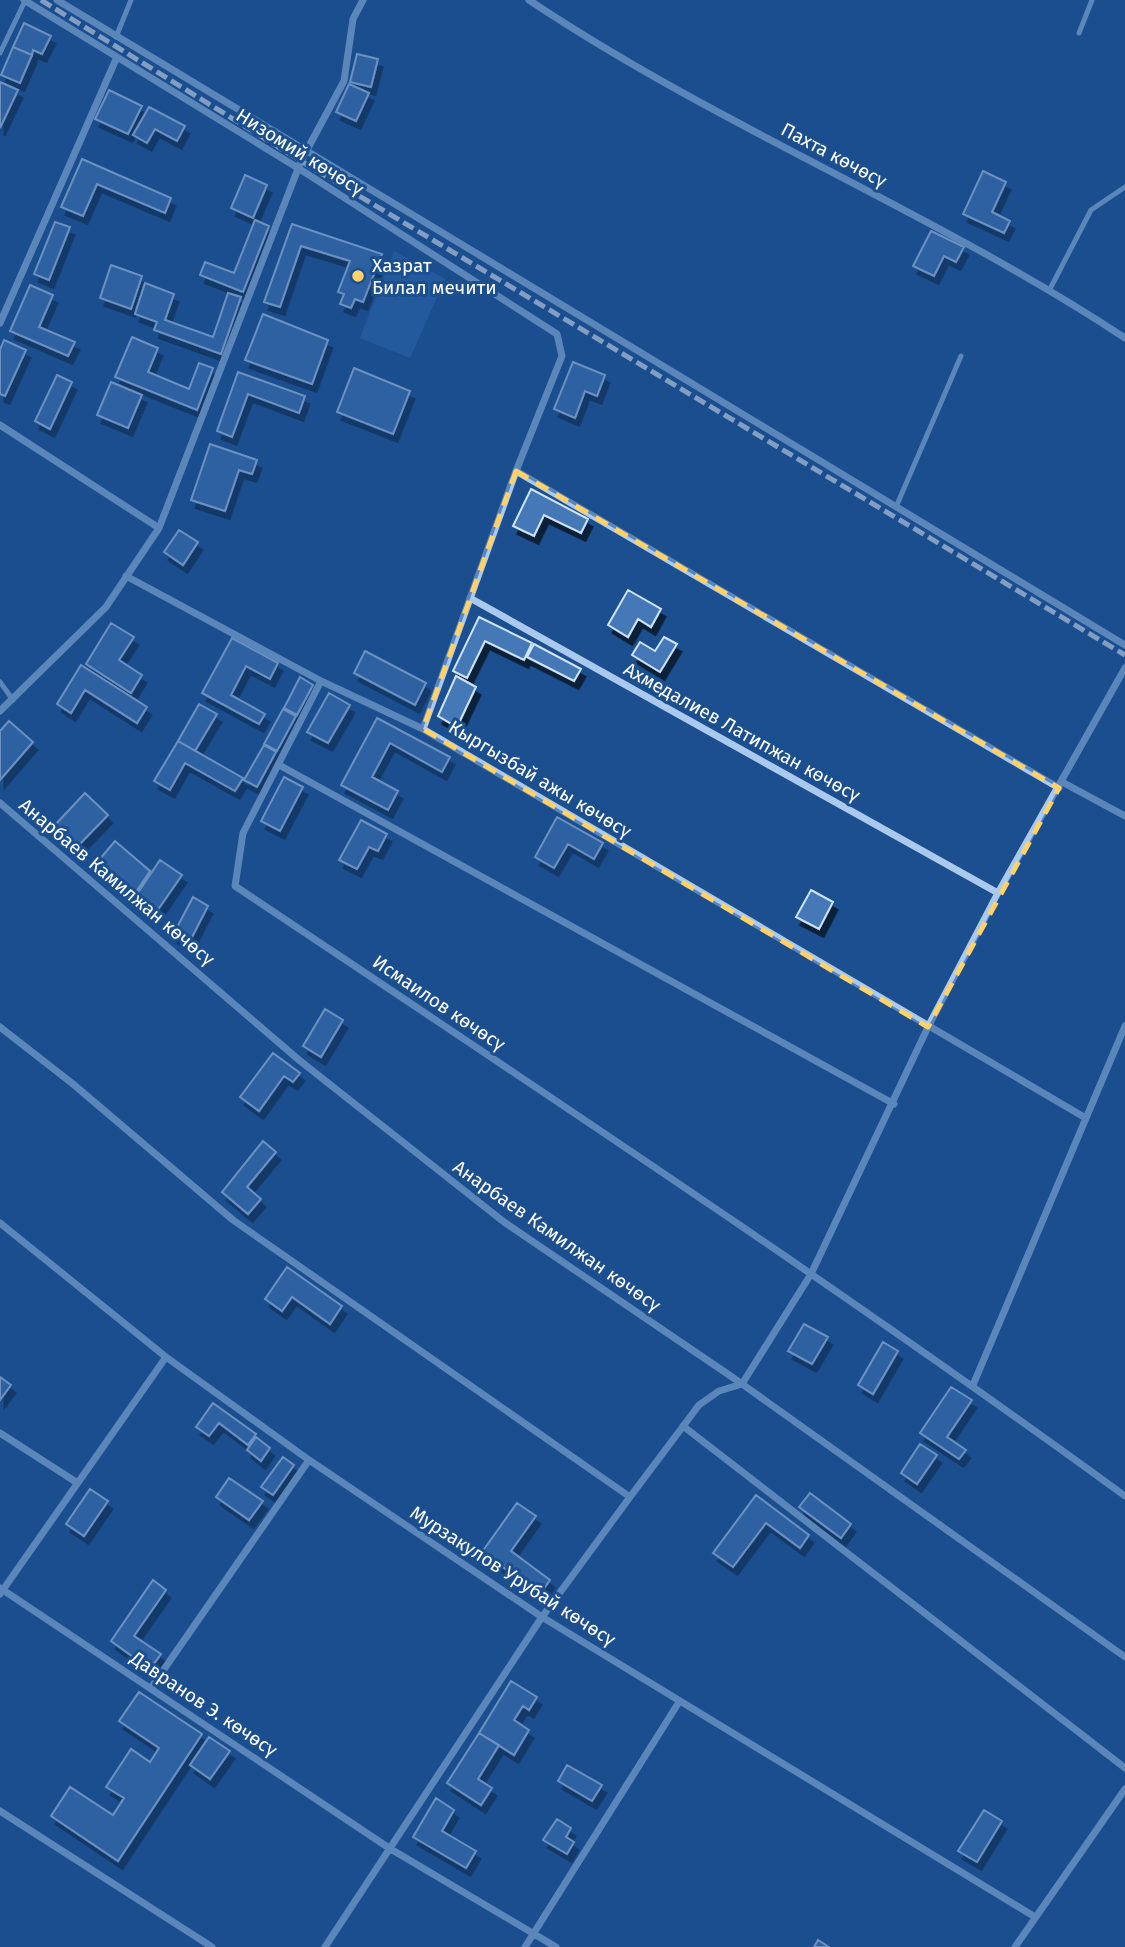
<svg xmlns="http://www.w3.org/2000/svg" width="1125" height="1947" font-family="'Fira Sans',sans-serif">
<style>
.green{fill:#2e69ad}
.building{fill:#4478b7;stroke:#cfe3fa;stroke-width:2;filter:url(#shadow)}
.lines{fill:none;stroke-linecap:round;stroke-linejoin:round}
.lane{stroke:#a9c9ee;stroke-width:5}
.street{stroke:#a9c9ee;stroke-width:7}
.rail{stroke:#fff;stroke-width:5;stroke-dasharray:12 5;stroke-linecap:butt}
.marked{fill:none;stroke:#ffd166;stroke-width:5;stroke-dasharray:14 9;stroke-linejoin:round}
.poi-dot{fill:#ffd166;stroke:#1b4f8f;stroke-width:2.5}
.labels{text-anchor:middle;dominant-baseline:central;stroke-width:6;stroke-linejoin:round;paint-order:stroke}
.street-label{font-size:19px;fill:#fff;stroke:#1b4f8f}
.poi-label{font-size:19px;fill:#fff;stroke:#1b4f8f;text-anchor:start}
</style>
<defs>
<filter id="shadow"><feDropShadow dx="4.5" dy="8" stdDeviation="0" flood-color="#0009"/></filter>
</defs>
<rect width="100%" height="100%" fill="#1b4f8f"/>
<path class="green" d="M394,251L445,279L410,358L360,338Z"/>
<path class="building" d="M24,23L51,36L42,54L33,50L32,55L13,47Z
M13,47L32,55L20,83L1,75Z
M357,54L378,59L371,87L350,82Z
M0,82L18,90L0,128Z
M349,84L369,93L356,121L336,112Z
M109,90L142,106L128,134L95,119Z
M149,107L185,126L177,141L155,129L147,143L133,135Z
M82,159L171,198L165,213L97,184L83,216L61,207Z
M983,171L1006,182L992,212L1010,221L1004,233L963,214Z
M245,175L267,185L253,218L231,208Z
M255,220L269,226L243,292L200,275L205,262L234,273Z
M55,222L70,227L49,280L34,274Z
M292,224L382,254L363,302L355,299L351,308L340,304L344,294L338,292L350,261L301,246L280,307L264,302Z
M931,231L964,247L956,262L944,256L934,276L913,266Z
M111,265L142,276L131,309L100,298Z
M145,283L174,294L165,320L213,337L228,293L241,297L221,354L154,330L157,322L135,314Z
M30,285L53,295L39,327L75,342L68,356L10,331Z
M263,314L328,340L312,384L245,360Z
M132,337L158,348L148,372L189,389L199,363L213,368L197,410L115,377Z
M4,340L26,350L5,396L0,394V350Z
M573,362L605,375L597,396L585,391L575,418L554,409Z
M354,368L410,391L393,434L337,412Z
M238,372L305,396L299,413L248,394L232,437L217,431Z
M57,375L72,382L50,429L35,421Z
M111,382L142,395L128,428L97,415Z
M210,444L257,460L252,474L239,470L225,511L191,500Z
M531,489L588,519L581,533L544,515L534,536L513,526Z
M179,530L198,542L183,565L164,552Z
M628,590L661,609L651,627L638,619L628,637L608,625Z
M479,617L532,643L524,660L485,641L467,678L453,671Z
M111,623L134,637L119,660L142,675L131,693L86,664Z
M664,637L677,644L660,672L632,655L640,642L655,651Z
M232,638L278,663L270,679L246,666L231,695L265,714L259,724L202,693Z
M534,644L581,669L574,681L527,657Z
M365,651L426,683L415,705L354,673Z
M81,665L147,707L137,723L85,690L71,713L57,704Z
M456,676L476,687L457,727L438,716Z
M300,677L313,685L297,715L284,708Z
M329,693L350,705L328,743L307,732Z
M199,704L217,714L195,751L178,741Z
M283,709L296,716L277,751L264,744Z
M377,718L450,757L442,772L390,743L372,777L398,791L388,810L341,785Z
M9,721L33,742L0,780V731Z
M178,741L243,778L235,791L185,763L170,790L154,781Z
M264,745L276,752L257,787L244,780Z
M284,777L303,787L280,831L261,821Z
M85,793L108,815L76,848L53,827Z
M557,817L603,843L594,859L568,844L554,868L535,857Z
M361,820L387,834L378,851L369,847L357,869L339,860Z
M115,841L150,871L132,898L94,866Z
M160,860L182,875L155,914L133,900Z
M811,890L833,902L819,929L796,917Z
M193,897L208,906L188,945L173,935Z
M325,1009L343,1020L321,1057L303,1046Z
M273,1053L300,1073L293,1082L284,1076L259,1111L240,1097Z
M263,1141L276,1152L247,1187L261,1199L248,1214L222,1192Z
M287,1267L342,1306L330,1324L292,1297L282,1311L265,1299Z
M804,1324L828,1337L812,1364L788,1351Z
M883,1342L898,1351L873,1394L858,1385Z
M0,1377L11,1385L0,1400Z
M951,1387L972,1400L947,1437L966,1450L959,1459L920,1433Z
M213,1403L256,1434L248,1445L219,1423L209,1436L196,1427Z
M256,1437L270,1448L261,1461L247,1450Z
M920,1444L937,1455L917,1484L901,1473Z
M283,1457L294,1465L273,1495L261,1487Z
M229,1478L263,1501L249,1520L216,1497Z
M90,1489L108,1501L84,1536L66,1524Z
M810,1493L851,1524L841,1538L799,1507Z
M756,1495L809,1535L800,1548L766,1523L733,1567L713,1553Z
M517,1503L536,1516L511,1551L550,1580L540,1594L482,1552Z
M153,1580L166,1590L134,1636L161,1654L150,1669L111,1641Z
M511,1681L537,1697L529,1710L523,1706L514,1720L529,1730L514,1755L479,1733Z
M139,1692L202,1734L118,1861L51,1816L70,1787L113,1815L124,1798L106,1787L131,1749L150,1762L159,1748L119,1721Z
M479,1733L499,1745L478,1779L492,1788L481,1805L447,1783Z
M209,1737L230,1751L210,1779L190,1765Z
M567,1765L602,1785L592,1801L558,1781Z
M436,1798L454,1810L442,1831L476,1851L466,1868L413,1837Z
M984,1810L1002,1821L977,1862L958,1851Z
M557,1819L571,1828L566,1837L574,1842L567,1854L543,1840Z
M818,1940L829,1947H814Z"/>
<g class="lines">
<path class="lane" d="M1079,33L1092,0
M116,37L131,0
M0,53L25,1
M1050,289L1091,210L1125,187
M896,507L961,356
M0,682L13,700"/>
<path class="street" d="M24,0L298,168L557,334L562,356L516,471L423,729
M57,0L1125,645
M529,0C719,127 934,212 1125,338
M0,323L117,57
M0,425L159,528
M516,471L1059,788
M126,576L321,681L423,729L1084,1117
M470,598L998,893
M321,681L243,833L235,886C534,1086 834,1284 1125,1496
M0,711L106,607L159,528L301,161L344,81L353,19L363,0
M279,765L894,1104
M1062,782L1125,816
M0,803L299,1060L504,1222L735,1379L1125,1657
M0,1027L73,1084L233,1220L630,1497
M0,1223L166,1357L309,1460L542,1617L1035,1917
M973,1385L1125,1026
M683,1426L1125,1768
M0,1433L76,1482
M0,1588L389,1848L556,1947
M0,1594L166,1357
M151,1688L309,1460
M0,1811L212,1947
M325,1947L542,1617L630,1497L699,1405L719,1391L742,1384L811,1274L928,1027L998,893L1125,668
M525,1947L679,1702
M1015,1947L1125,1789"/>
<path class="rail" d="M41,0L301,161L1125,655"/>
</g>
<path d="M0 0H1125V1947H0ZM516,471L1059,788L928,1027L423,729Z" fill="#1b4f8f" fill-opacity=".55" fill-rule="evenodd"/>
<path class="marked" d="M516,471L1059,788L928,1027L423,729Z"/>
<circle class="poi-dot" cx="358" cy="276" r="7"/>
<g class="labels">
<g class="street-label">
<text transform="translate(300 152) rotate(32)">Низомий көчөсү</text>
<text transform="translate(834 155) rotate(28)">Пахта көчөсү</text>
<text transform="translate(742 732) rotate(29)">Ахмедалиев Латипжан көчөсү</text>
<text transform="translate(540 779) rotate(31)">Кыргызбай ажы көчөсү</text>
<text transform="translate(117 882) rotate(40)">Анарбаев Камилжан көчөсү</text>
<text transform="translate(439 1003) rotate(34)">Исмаилов көчөсү</text>
<text transform="translate(557 1236) rotate(35)">Анарбаев Камилжан көчөсү</text>
<text transform="translate(513 1576) rotate(33)">Мурзакулов Урубай көчөсү</text>
<text transform="translate(204 1704) rotate(34)">Давранов Э. көчөсү</text>
</g>
<g class="poi-label">
<text x="372" y="265">Хазрат<tspan x="372" dy="22">Билал мечити</tspan></text>
</g>
</g>
</svg>
